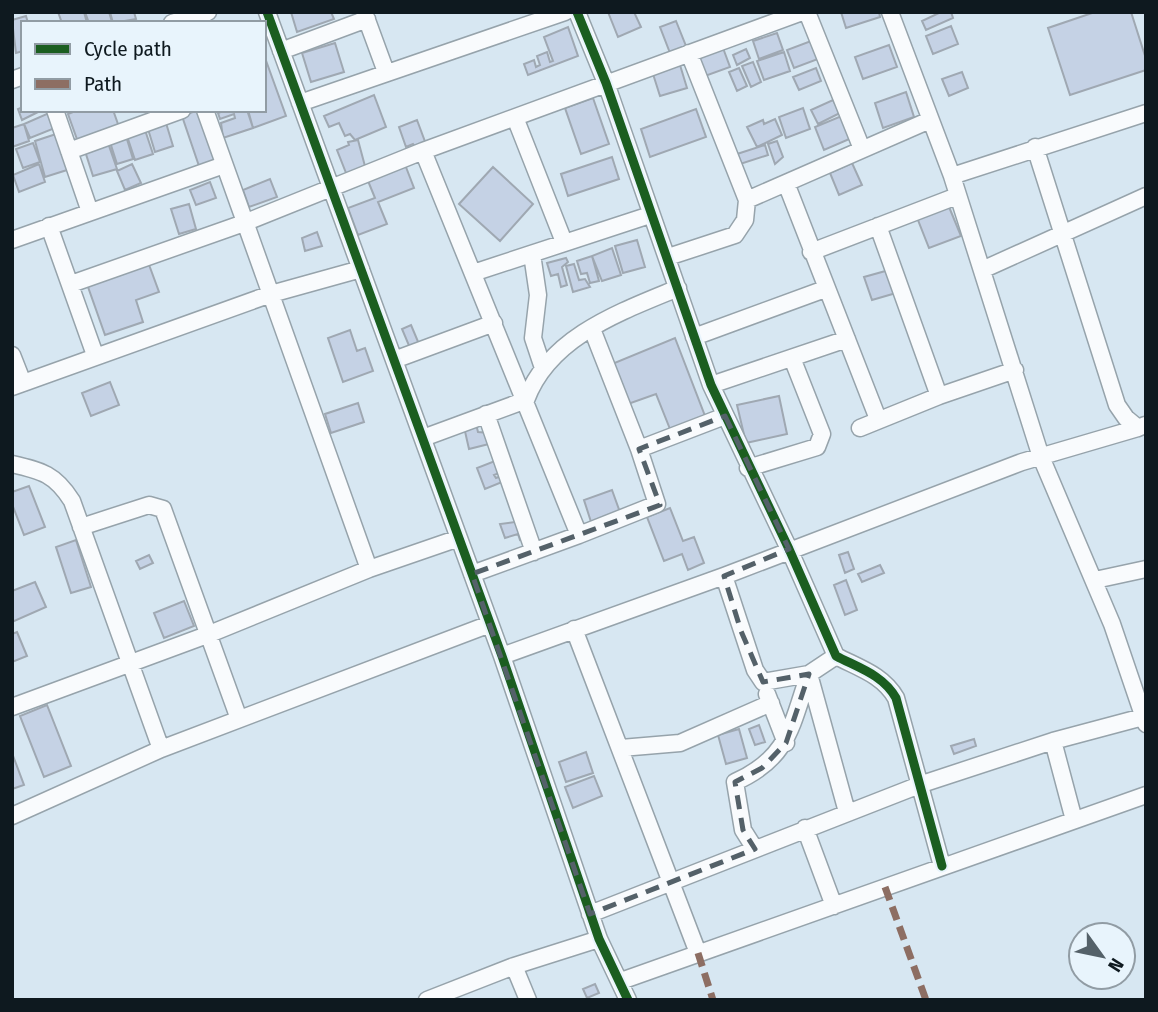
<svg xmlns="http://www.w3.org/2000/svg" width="1158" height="1012" font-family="'Fira Sans Condensed',sans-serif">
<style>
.building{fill:#c5d2e5;stroke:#9fa8b2;stroke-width:2}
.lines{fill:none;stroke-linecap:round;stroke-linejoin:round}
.minor-casing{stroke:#96a3ab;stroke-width:19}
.minor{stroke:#f9fbfd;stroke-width:16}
.quiet{stroke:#8d6e63;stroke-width:7;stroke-dasharray:14 7;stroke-linecap:butt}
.cycleway-casing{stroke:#e8f4fc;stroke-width:13}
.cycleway{stroke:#1b5e20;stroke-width:9}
.marked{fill:none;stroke:#546169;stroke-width:5;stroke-dasharray:14 9;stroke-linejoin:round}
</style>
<rect width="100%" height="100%" fill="#d7e7f2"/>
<path class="building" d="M58,12H84L87,23H62Z
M85,12H109L112,22L89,23Z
M110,12H134L136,19L113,23Z
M291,12H331L334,19L297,32Z
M608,12H634L641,27L618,37Z
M841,12H879L880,17L846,28Z
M941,12H951L953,18L926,30L922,21Z
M1095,12H1131L1146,59V70L1070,95L1048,28Z
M26,16L28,23H23V51L16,53L12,20Z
M676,21L686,46L670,53L660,27Z
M951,26L958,44L933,54L926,36Z
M568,27L578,56L528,75L524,64L534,60L536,67L540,65L537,56L547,52L550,62L553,61L544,37Z
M777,33L783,50L759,59L753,41Z
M811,41L818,59L794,68L787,50Z
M335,43L344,72L311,82L302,53Z
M889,45L897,67L863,79L855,57Z
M723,48L730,67L705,76L699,58Z
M746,49L750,58L737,65L733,55Z
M784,52L790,71L764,80L757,61Z
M264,55L286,116L253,128L248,110H264Z
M753,62L761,82L751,87L742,66Z
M680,65L687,88L660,96L653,74Z
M739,68L747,86L737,91L729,72Z
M816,68L821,81L799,90L793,77Z
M962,72L968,88L949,96L942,79Z
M906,92L914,117L883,128L875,103Z
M374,95L386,127L355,140L350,134L345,136L339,123L329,127L324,116Z
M593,98L609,144L581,154L565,108Z
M833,100L840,113L818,124L811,110Z
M23,107V110H42L22,120L18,109Z
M803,108L810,129L786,138L779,117Z
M696,109L706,137L650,157L641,129Z
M78,110H113L119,127L78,142L68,114Z
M198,110L220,159L199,166L182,116Z
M226,110H247L253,128L223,138L221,123L235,118L234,114L220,119L218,113Z
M49,113L55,128L30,138L24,124Z
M844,115L854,137L824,150L815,127Z
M775,119L782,135L757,147L747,127L763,120L764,124Z
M417,120L427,147L418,150L413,144L406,147L399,127Z
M166,123L173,146L155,152L148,129Z
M24,124L29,141L12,147V128Z
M145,130L153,154L135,160L127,136Z
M56,134L67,170L45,177L35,141Z
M126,136L133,159L117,164L110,142Z
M358,140L366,170L348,178L337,150L349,145L348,142Z
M777,141L783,157L775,164L768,144Z
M33,143L40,162L23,168L16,149Z
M108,143L117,169L93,176L85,151Z
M765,145L768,155L737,165L734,155Z
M612,157L619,179L568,196L561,174Z
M404,162L414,188L378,202L387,224L358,235L348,208L375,198L366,176Z
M852,163L862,185L839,195L830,173Z
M39,164L45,182L19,192L13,175Z
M132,164L141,183L125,190L117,171Z
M493,167L533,204L500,241L459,204Z
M270,179L277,197L249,207L243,190Z
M210,182L216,198L196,205L190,190Z
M947,202L961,236L929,248L916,215Z
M189,204L196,229L179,234L171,209Z
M317,232L322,246L305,251L302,238Z
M637,240L645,267L623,273L615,246Z
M612,248L621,275L602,281L592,256Z
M592,256L599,281L590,283L587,273L581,274L577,261Z
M566,258L568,262L562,267L567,285L561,287L558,274L551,276L547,263Z
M148,262L159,292L136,300L143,322L105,335L87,284Z
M574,264L579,280L585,279L590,287L573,292L566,266Z
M889,270L896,293L872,300L864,277Z
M411,325L419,344L410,348L402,329Z
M350,330L357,351L365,348L373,371L343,382L328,338Z
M675,338L705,416L670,429L656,394L628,404L612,364Z
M110,382L119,405L91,416L82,393Z
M779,396L787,434L746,443L737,405Z
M358,403L364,422L331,433L325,414Z
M476,424L478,432L491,433L493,443L469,449L464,427Z
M500,459L505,471L494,475L496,478L504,475L507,480L485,489L477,468Z
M29,486L45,527L24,535L12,504V492Z
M612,490L621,515L592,525L584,500Z
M670,508L683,541L694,537L704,563L688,570L682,554L664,561L647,517Z
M522,521L527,538L520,540L518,534L505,538L500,524Z
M76,540L91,587L71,593L56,547Z
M848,552L854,569L845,573L839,555Z
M149,555L153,563L140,569L136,561Z
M880,565L884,573L862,582L858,574Z
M846,580L857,610L845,615L834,585Z
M35,582L46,607L12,622V591Z
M184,601L194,626L164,638L154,613Z
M17,632L27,656L12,662V634Z
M47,705L71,766L44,777L20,716Z
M759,725L765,742L755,745L749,729Z
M739,729L747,758L726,764L718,735Z
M974,739L976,746L954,754L951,746Z
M586,752L593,773L566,782L559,762Z
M12,753L24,785L12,789Z
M594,776L602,796L573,808L565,787Z
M595,984L599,993L587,998L583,989Z"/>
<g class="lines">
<g class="minor-casing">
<path id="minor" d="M267,12L502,656L599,939L628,1000
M364,12L386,72
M577,12L606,83L711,385L789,549L836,656C859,668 883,675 896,698L942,866
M807,12L862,149
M890,12L952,176L1041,457L1112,624L1146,724
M172,23L208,12
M281,51L367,19
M12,80L23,76
M300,103L565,12
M55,110L90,212
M205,110L369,569
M516,120L564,242
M1035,147L1117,405L1126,418L1138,428L1145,425
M69,151L182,110
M423,151L579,535L472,574
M952,176L1146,113
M786,183L878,419
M747,200L930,120
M49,226L95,355
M878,226L939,396
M12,240L224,165
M811,252L957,196
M532,254L538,295L533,338L543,368
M668,257L735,235L745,220L747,200L689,53
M982,270L1146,196
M473,273L650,215
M71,284L244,223L423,151L802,12
M592,329L639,449
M694,337L825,289
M12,355L23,383
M394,360L494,323
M711,385L847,339
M12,387L271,294L361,269
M486,414L534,552
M860,428L939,396L1015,370
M423,438L526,400C549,337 620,312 678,288
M12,464C42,471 55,474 72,501L161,749
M748,468L817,447L822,434L792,358
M81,527L149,505L163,509L239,719
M579,535L657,504L639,449L725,416
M724,576L755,670L763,682L809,674L836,656
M1095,580L1146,569
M574,629L698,953
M502,656L724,576L1022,462L1138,428
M809,674L847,812
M767,694L786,743
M12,707L207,635L369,569L459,538
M1053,741L1074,820
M621,748L680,743L771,703
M12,816L161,749L490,624
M805,828L834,906
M755,849L743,830L735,782C789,758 791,726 809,674
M590,914L922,784L1053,741L1143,717
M514,966L528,1000
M621,981L1146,795
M427,1000L514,966L599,939"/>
</g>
<use href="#minor" class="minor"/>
<path class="quiet" d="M885,887L926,1000
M698,953L713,1000"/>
<g class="cycleway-casing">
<path id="cycleway" d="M267,12L502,656L599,939L628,1000
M577,12L606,83L711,385L789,549L836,656C859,668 883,675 896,698L942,866"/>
</g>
<use href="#cycleway" class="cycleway"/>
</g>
<path class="marked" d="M725,416L789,549L724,576L741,631L763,682L809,674L786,743L762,768L735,782L743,830L755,849L590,914L472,574L660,505L639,449Z"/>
<rect width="1158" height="1012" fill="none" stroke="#0e191f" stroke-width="28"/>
<rect x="21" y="21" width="245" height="91" fill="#e8f4fc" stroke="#919ca4" stroke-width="2"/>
<rect x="35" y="44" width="35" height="10" fill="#1b5e20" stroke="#919ca4" stroke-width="2"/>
<text x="84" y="56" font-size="21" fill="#0e191f">Cycle path</text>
<rect x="35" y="79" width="35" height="10" fill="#8d6e63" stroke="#919ca4" stroke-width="2"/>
<text x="84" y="91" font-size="21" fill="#0e191f">Path</text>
<g transform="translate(1102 956) rotate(123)"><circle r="33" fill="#e8f4fc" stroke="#919ca4" stroke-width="2"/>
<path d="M0-5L12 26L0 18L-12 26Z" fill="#546169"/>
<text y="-10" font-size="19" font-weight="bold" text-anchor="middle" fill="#0e191f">N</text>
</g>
</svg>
